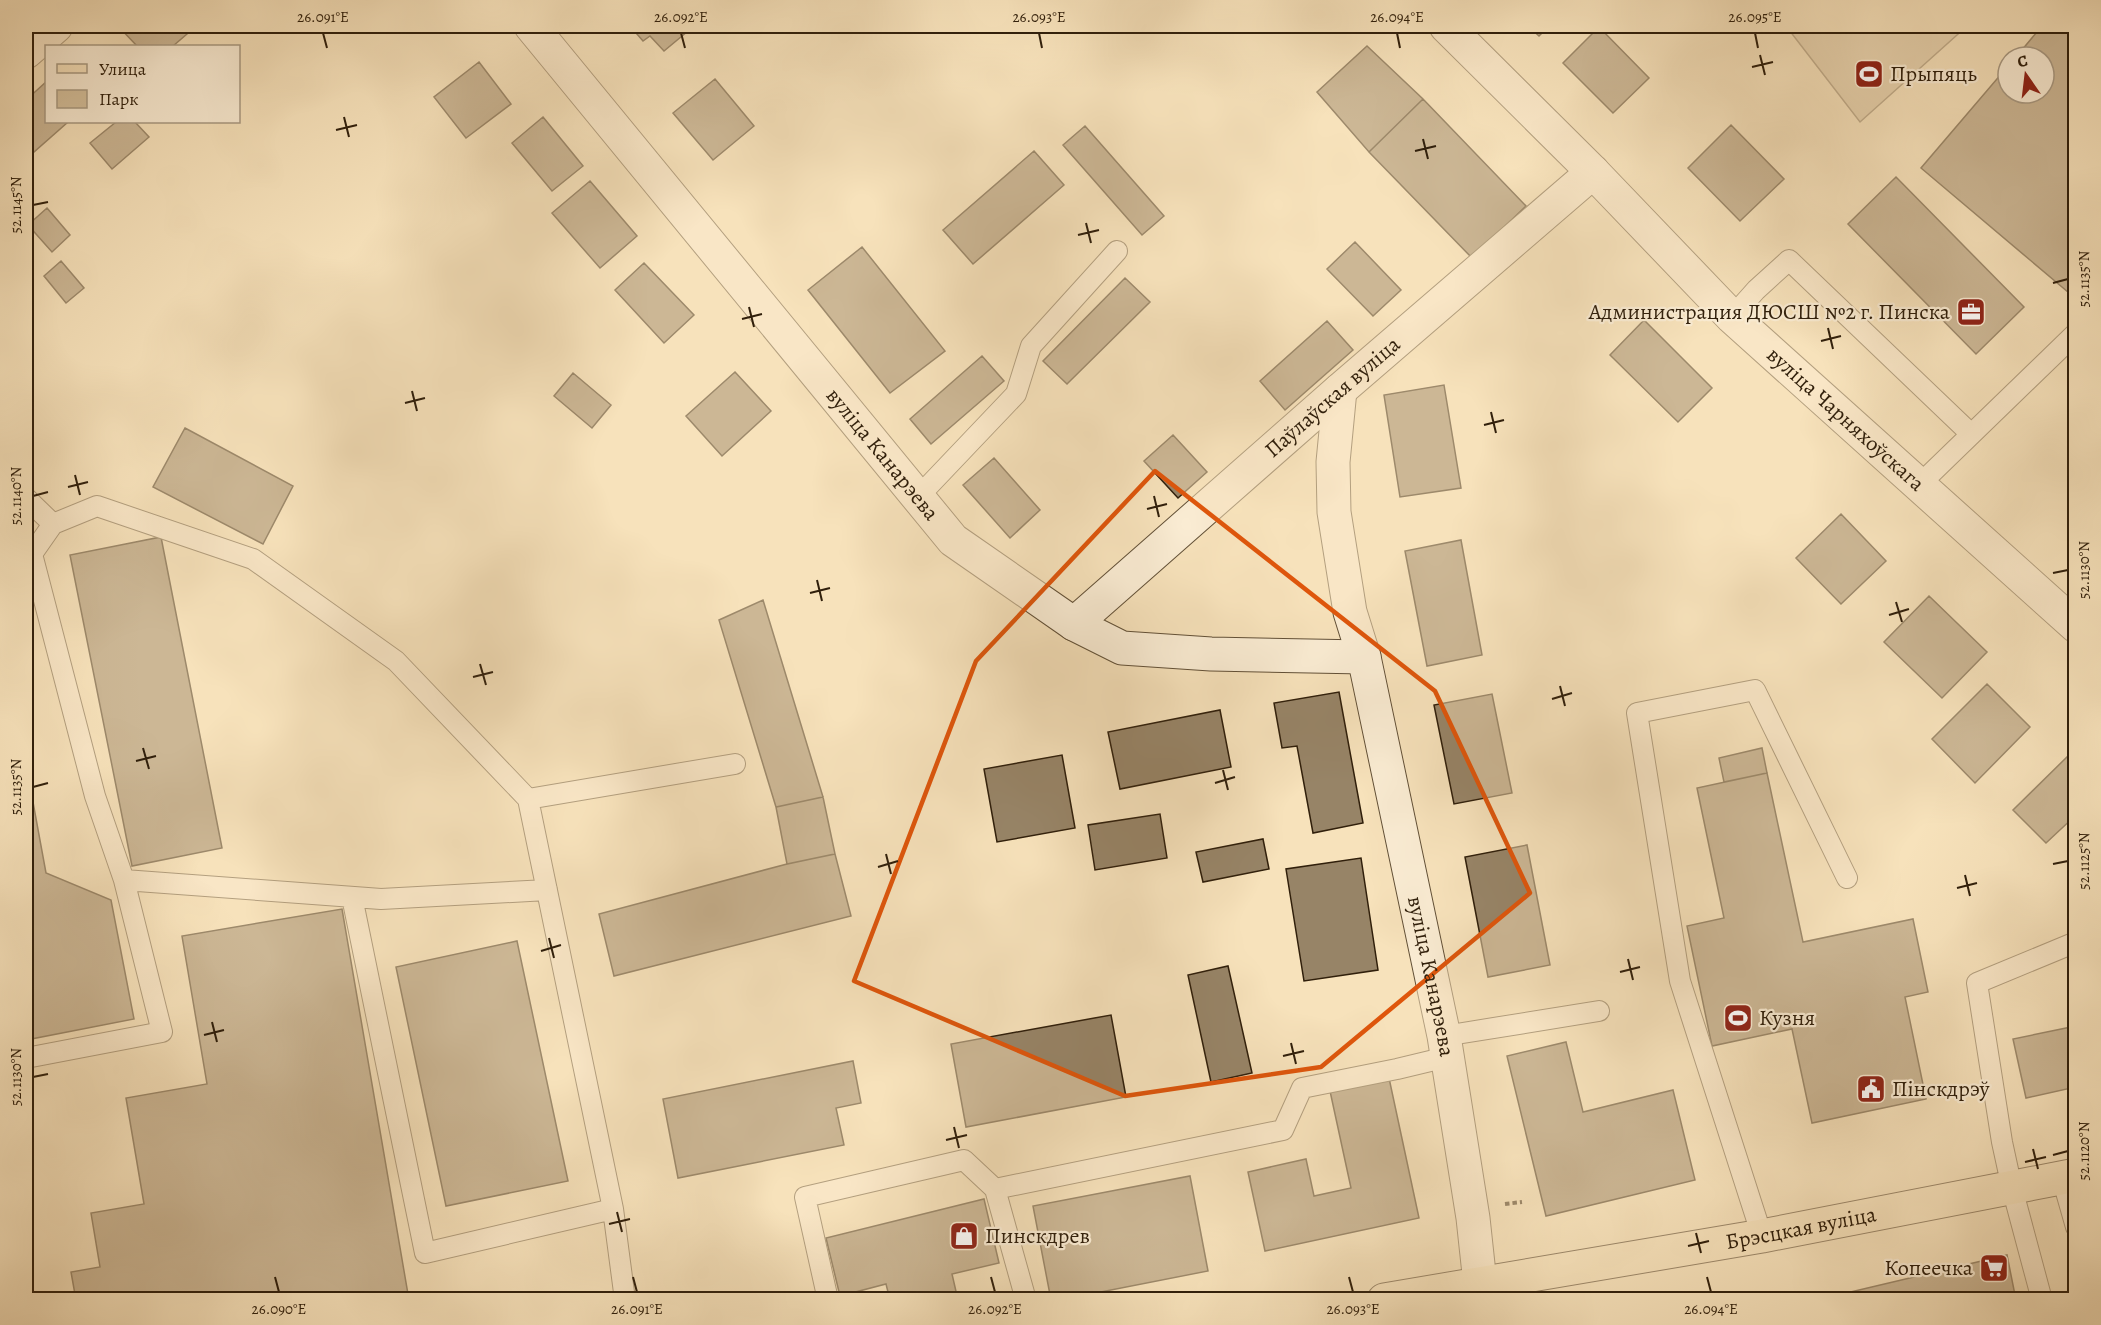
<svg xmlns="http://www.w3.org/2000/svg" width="2101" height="1325" font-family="Alegreya,serif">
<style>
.green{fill:#d5c19d;stroke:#827054;stroke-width:1.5}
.building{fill:#978467;stroke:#301f0b;stroke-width:1.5}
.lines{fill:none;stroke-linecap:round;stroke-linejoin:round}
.service-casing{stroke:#625037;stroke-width:22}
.minor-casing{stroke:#625037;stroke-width:35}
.primary-casing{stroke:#301f0b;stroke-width:35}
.path{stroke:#301f0b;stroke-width:4;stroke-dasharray:4.5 3;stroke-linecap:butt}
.service{stroke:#faecd3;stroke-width:20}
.minor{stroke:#faecd3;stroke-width:33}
.primary{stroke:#f7e2bb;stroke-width:33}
.marked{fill:none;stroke:#df560c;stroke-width:4.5;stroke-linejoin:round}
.ticks{fill:none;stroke:#301f0b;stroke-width:2}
.labels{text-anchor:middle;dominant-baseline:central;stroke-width:4.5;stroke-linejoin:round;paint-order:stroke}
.poi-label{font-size:22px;fill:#301f0b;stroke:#faecd3;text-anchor:start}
.street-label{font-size:22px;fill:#301f0b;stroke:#faecd3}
.neatline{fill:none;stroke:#301f0b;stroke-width:2}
.ticks-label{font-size:15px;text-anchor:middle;fill:#301f0b}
</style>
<rect width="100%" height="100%" fill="#f7e2bb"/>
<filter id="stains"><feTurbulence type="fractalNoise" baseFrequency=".00333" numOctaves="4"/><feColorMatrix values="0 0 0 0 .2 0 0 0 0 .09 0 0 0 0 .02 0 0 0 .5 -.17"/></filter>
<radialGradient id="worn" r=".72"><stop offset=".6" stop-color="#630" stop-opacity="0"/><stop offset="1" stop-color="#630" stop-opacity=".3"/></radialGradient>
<path class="green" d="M1786,26H1967L1860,122Z"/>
<path class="building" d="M118,26H179L187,34L173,46H137Z
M630,26H694L664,51L650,36L643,41Z
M1528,26H1549L1539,36Z
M2042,26H2076L2075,298L1921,168L2008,66V93H2044V57H2016Z
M1599,27L1649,78L1613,113L1563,63Z
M1367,46L1423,99L1369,152L1317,92Z
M479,62L511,104L466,138L434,97Z
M715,79L754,126L713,160L673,113Z
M46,82V122H68L26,159V100Z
M1423,99L1526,206L1472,258L1369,152Z
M543,117L583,166L552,191L512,143Z
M116,122H135L149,137L112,169L90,143Z
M1731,125L1784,179L1740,221L1688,168Z
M1085,126L1164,216L1142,235L1063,145Z
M1034,151L1064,185L973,264L943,230Z
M1896,177L2024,307L1976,354L1848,224Z
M590,181L637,236L600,268L552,213Z
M47,208L70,235L52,252L28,225Z
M1355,242L1401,290L1373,316L1327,269Z
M862,247L945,351L890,393L808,290Z
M61,261L84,288L66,303L44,276Z
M644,263L694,315L664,343L615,290Z
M1125,278L1150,302L1067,384L1043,361Z
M1644,320L1712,388L1678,422L1610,355Z
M1327,321L1353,350L1285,410L1260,381Z
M982,356L1004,381L931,444L910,419Z
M735,372L771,411L722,456L686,416Z
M573,373L611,405L592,428L554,396Z
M1444,385L1461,488L1400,497L1384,395Z
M185,428L293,486L263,544L153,487Z
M1173,435L1207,472L1178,498L1144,461Z
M994,458L1040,510L1010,538L963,485Z
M1841,514L1886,561L1841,604L1796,558Z
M161,537L222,848L132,866L70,555Z
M1461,540L1482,655L1427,666L1405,551Z
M1929,596L1987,652L1942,698L1884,642Z
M763,600L823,797L776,807L719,620Z
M1987,684L2030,727L1975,783L1932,739Z
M1339,692L1363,823L1313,833L1297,746L1282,748L1274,703Z
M1492,694L1512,793L1454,804L1434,705Z
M1220,710L1231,767L1120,789L1108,732Z
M1762,748L1767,773L1724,782L1719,758Z
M2070,754L2076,759V815L2046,843L2013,810Z
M1062,755L1075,828L997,842L984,769Z
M26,764L46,873L111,900L134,1019L26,1040Z
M1767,773L1803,942L1913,919L1928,992L1905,997L1926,1099L1812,1123L1792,1029L1712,1046L1687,926L1724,918L1697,788Z
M823,797L835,854L787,864L776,807Z
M1160,814L1167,858L1095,870L1088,825Z
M1263,839L1269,869L1203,882L1196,852Z
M1527,845L1550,965L1488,977L1465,857Z
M835,854L851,916L614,976L599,914L787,864Z
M1361,858L1378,970L1304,981L1286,869Z
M342,909L409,1300H76L71,1272L100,1267L91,1213L144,1204L126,1098L207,1084L182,936Z
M517,941L568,1181L446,1206L396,967Z
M1228,966L1252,1073L1211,1082L1188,975Z
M1111,1015L1126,1097L966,1127L951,1044Z
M2076,1026V1087L2026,1098L2013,1039Z
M1566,1042L1583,1112L1673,1090L1695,1180L1546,1216L1507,1056Z
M853,1061L861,1103L836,1108L844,1145L678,1178L663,1099Z
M1389,1078L1419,1218L1265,1251L1248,1172L1306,1159L1314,1196L1351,1188L1330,1091Z
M1190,1176L1208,1271L1060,1300H1051L1033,1206Z
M984,1199L999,1263L952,1274L958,1300H890L886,1284L840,1296L826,1238Z
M2007,1255L2016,1300L1821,1299Z
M763,1293L764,1300H733Z"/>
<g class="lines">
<g class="service-casing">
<path id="service" d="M1732,317L1756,290L1789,260L1971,434
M1919,485L2076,333
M918,497L1016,394L1031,346L1117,251
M26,498L53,524
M528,799L735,764
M547,890L381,899L124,880L95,796L32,554L53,524L97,506L253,559L396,661L528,799L613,1209L625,1300
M352,897L425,1253L613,1209
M1444,1036L1599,1011
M26,1058L162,1032L124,880
M2062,1178L2076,1227
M995,1189L1283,1130L1302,1088L1397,1069L1447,1057
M1762,1236L1680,981L1637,713L1755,690L1847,878
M828,1300L805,1197L964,1160L995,1189L1026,1300
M2042,1300L2012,1188L2002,1142L1977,983L2076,942"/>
</g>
<g class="minor-casing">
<g id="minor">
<path id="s1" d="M531,26L953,540L1074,624L1122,648L1211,654L1364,657"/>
<path id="s2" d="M1446,26L1593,172L1732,317L2076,626"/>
<path d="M26,52L56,26"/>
<path id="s3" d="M1340,390L1333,462L1334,512L1350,612L1364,657L1444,1036L1473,1218L1480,1283L1477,1300"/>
<path id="s4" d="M1074,624L1340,390L1593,172"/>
</g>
</g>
<g class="primary-casing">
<g id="primary">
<path id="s5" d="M1384,1300L1762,1236L2076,1175"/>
</g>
</g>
<path class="path" d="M1505,1204L1522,1202"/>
<use href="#service" class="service"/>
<use href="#minor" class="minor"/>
<use href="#primary" class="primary"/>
</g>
<path d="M0 0H2101V1325H0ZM1155,471L1435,691L1530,893L1321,1067L1125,1096L854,981L976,661Z" fill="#f7e2bb" fill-opacity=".55" fill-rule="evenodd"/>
<path class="marked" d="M1155,471L1435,691L1530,893L1321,1067L1125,1096L854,981L976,661Z"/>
<path class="ticks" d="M323,33L327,48M681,33L685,48M1039,33L1042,48M1397,33L1400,48M1755,33L1758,48M1760,55L1765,75M1752,67L1773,62M344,117L349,137M336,130L357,125M1423,139L1428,159M1415,151L1436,146M33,205L48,202M1086,223L1091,243M1078,235L1099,230M2053,283L2068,279M749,307L754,327M742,319L762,314M1828,328L1833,349M1821,341L1841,336M412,391L417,411M405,403L425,398M1491,412L1496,433M1484,425L1504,420M75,475L80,495M68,487L88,482M33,496L48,492M1154,496L1159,517M1147,509L1167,504M2053,573L2068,570M817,580L822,601M810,593L830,588M1896,602L1902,622M1889,615L1909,609M480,664L486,685M473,677L493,672M1560,686L1565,706M1552,699L1572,693M143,748L149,769M136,761L156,756M1223,770L1228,790M1215,783L1235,777M33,787L48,783M886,854L891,874M2053,864L2068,861M878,867L898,861M1965,875L1970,896M1957,888L1977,883M549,938L554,958M541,951L561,945M1628,959L1633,980M1620,972L1640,967M212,1022L217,1042M204,1035L224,1030M1291,1043L1296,1064M1283,1056L1304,1051M33,1077L48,1074M954,1127L959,1148M946,1140L967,1135M2033,1149L2038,1169M2053,1155L2068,1151M2025,1162L2046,1157M617,1212L622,1232M609,1224L630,1219M1696,1233L1701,1253M1688,1246L1709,1241M275,1277L279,1292M633,1277L637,1292M991,1277L995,1292M1349,1277L1353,1292M1707,1277L1711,1292"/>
<defs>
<g id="stadium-square" transform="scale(1.5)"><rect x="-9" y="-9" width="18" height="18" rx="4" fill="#8f2418" stroke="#faecd3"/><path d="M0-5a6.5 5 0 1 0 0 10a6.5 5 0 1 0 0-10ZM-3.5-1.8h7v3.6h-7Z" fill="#fff"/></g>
<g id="office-square" transform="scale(1.5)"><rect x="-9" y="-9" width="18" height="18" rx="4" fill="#8f2418" stroke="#faecd3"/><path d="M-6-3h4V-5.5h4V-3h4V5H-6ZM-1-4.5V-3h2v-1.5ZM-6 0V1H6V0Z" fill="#fff"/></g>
<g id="civic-square" transform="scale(1.5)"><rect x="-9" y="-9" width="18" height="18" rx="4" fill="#8f2418" stroke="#faecd3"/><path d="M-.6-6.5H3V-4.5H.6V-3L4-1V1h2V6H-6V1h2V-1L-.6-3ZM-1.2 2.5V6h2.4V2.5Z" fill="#fff"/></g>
<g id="shop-square" transform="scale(1.5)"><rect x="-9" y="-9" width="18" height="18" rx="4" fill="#8f2418" stroke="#faecd3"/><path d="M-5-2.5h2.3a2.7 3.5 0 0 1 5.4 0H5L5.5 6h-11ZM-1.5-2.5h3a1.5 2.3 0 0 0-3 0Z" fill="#fff"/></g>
<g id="supermarket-square" transform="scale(1.5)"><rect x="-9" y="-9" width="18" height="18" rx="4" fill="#8f2418" stroke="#faecd3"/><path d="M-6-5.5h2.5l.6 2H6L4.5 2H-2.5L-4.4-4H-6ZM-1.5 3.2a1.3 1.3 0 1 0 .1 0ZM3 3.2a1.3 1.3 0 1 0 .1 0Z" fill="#fff"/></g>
</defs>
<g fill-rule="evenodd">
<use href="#stadium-square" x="1869" y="74"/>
<use href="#office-square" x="1971" y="312"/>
<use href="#stadium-square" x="1738" y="1018"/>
<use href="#civic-square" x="1871" y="1089"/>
<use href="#shop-square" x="964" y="1236"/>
<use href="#supermarket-square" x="1994" y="1268"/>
</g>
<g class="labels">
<g class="poi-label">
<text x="1890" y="74">Прыпяць</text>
<text x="1950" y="312" text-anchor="end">Администрация ДЮСШ №2 г. Пинска</text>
<text x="1759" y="1018">Кузня</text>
<text x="1892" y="1089">Пінскдрэў</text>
<text x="985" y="1236">Пинскдрев</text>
<text x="1973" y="1268" text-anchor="end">Копеечка</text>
</g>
<g class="street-label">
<text stroke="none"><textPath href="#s4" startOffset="344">Паўлаўская вуліца</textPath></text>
<text stroke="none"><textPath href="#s2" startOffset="561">вуліца Чарняхоўскага</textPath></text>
<text stroke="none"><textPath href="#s1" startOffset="554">вуліца Канарэева</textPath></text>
<text stroke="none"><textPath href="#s3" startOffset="597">вуліца Канарэева</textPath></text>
<text stroke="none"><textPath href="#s5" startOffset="423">Брэсцкая вуліца</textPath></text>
</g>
</g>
<rect width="2101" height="1325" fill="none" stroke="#f7e2bb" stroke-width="66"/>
<rect x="45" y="45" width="195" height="78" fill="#faecd3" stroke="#a99a83" stroke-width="1.5"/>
<rect x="57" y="64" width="30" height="9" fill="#f7e2bb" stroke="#a99a83" stroke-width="1.5"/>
<text x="99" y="75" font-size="18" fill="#301f0b">Улица</text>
<rect x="57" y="90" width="30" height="18" fill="#d5c19d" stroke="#a99a83" stroke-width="1.5"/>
<text x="99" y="105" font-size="18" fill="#301f0b">Парк</text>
<g transform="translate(2026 75) rotate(346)"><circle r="28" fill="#faecd3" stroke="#a99a83" stroke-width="1.5"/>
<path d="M0-4.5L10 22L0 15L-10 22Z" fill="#8f2418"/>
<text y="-9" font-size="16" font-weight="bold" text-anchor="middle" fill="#301f0b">С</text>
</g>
<rect x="33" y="33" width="2035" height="1259" class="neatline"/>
<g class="ticks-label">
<text x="323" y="22">26.091°E</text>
<text x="681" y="22">26.092°E</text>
<text x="1039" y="22">26.093°E</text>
<text x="1397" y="22">26.094°E</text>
<text x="1755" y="22">26.095°E</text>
<text transform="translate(16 205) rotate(-90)" y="5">52.1145°N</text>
<text transform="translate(2084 279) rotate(-90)" y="5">52.1135°N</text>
<text transform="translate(16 496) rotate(-90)" y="5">52.1140°N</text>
<text transform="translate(2084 570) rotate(-90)" y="5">52.1130°N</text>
<text transform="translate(16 787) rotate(-90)" y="5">52.1135°N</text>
<text transform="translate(2084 861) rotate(-90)" y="5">52.1125°N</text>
<text transform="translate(16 1077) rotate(-90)" y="5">52.1130°N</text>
<text transform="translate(2084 1151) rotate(-90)" y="5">52.1120°N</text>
<text x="279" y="1314">26.090°E</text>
<text x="637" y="1314">26.091°E</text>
<text x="995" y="1314">26.092°E</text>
<text x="1353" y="1314">26.093°E</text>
<text x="1711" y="1314">26.094°E</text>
</g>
<rect width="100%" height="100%" filter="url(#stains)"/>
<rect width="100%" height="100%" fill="url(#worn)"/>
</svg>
